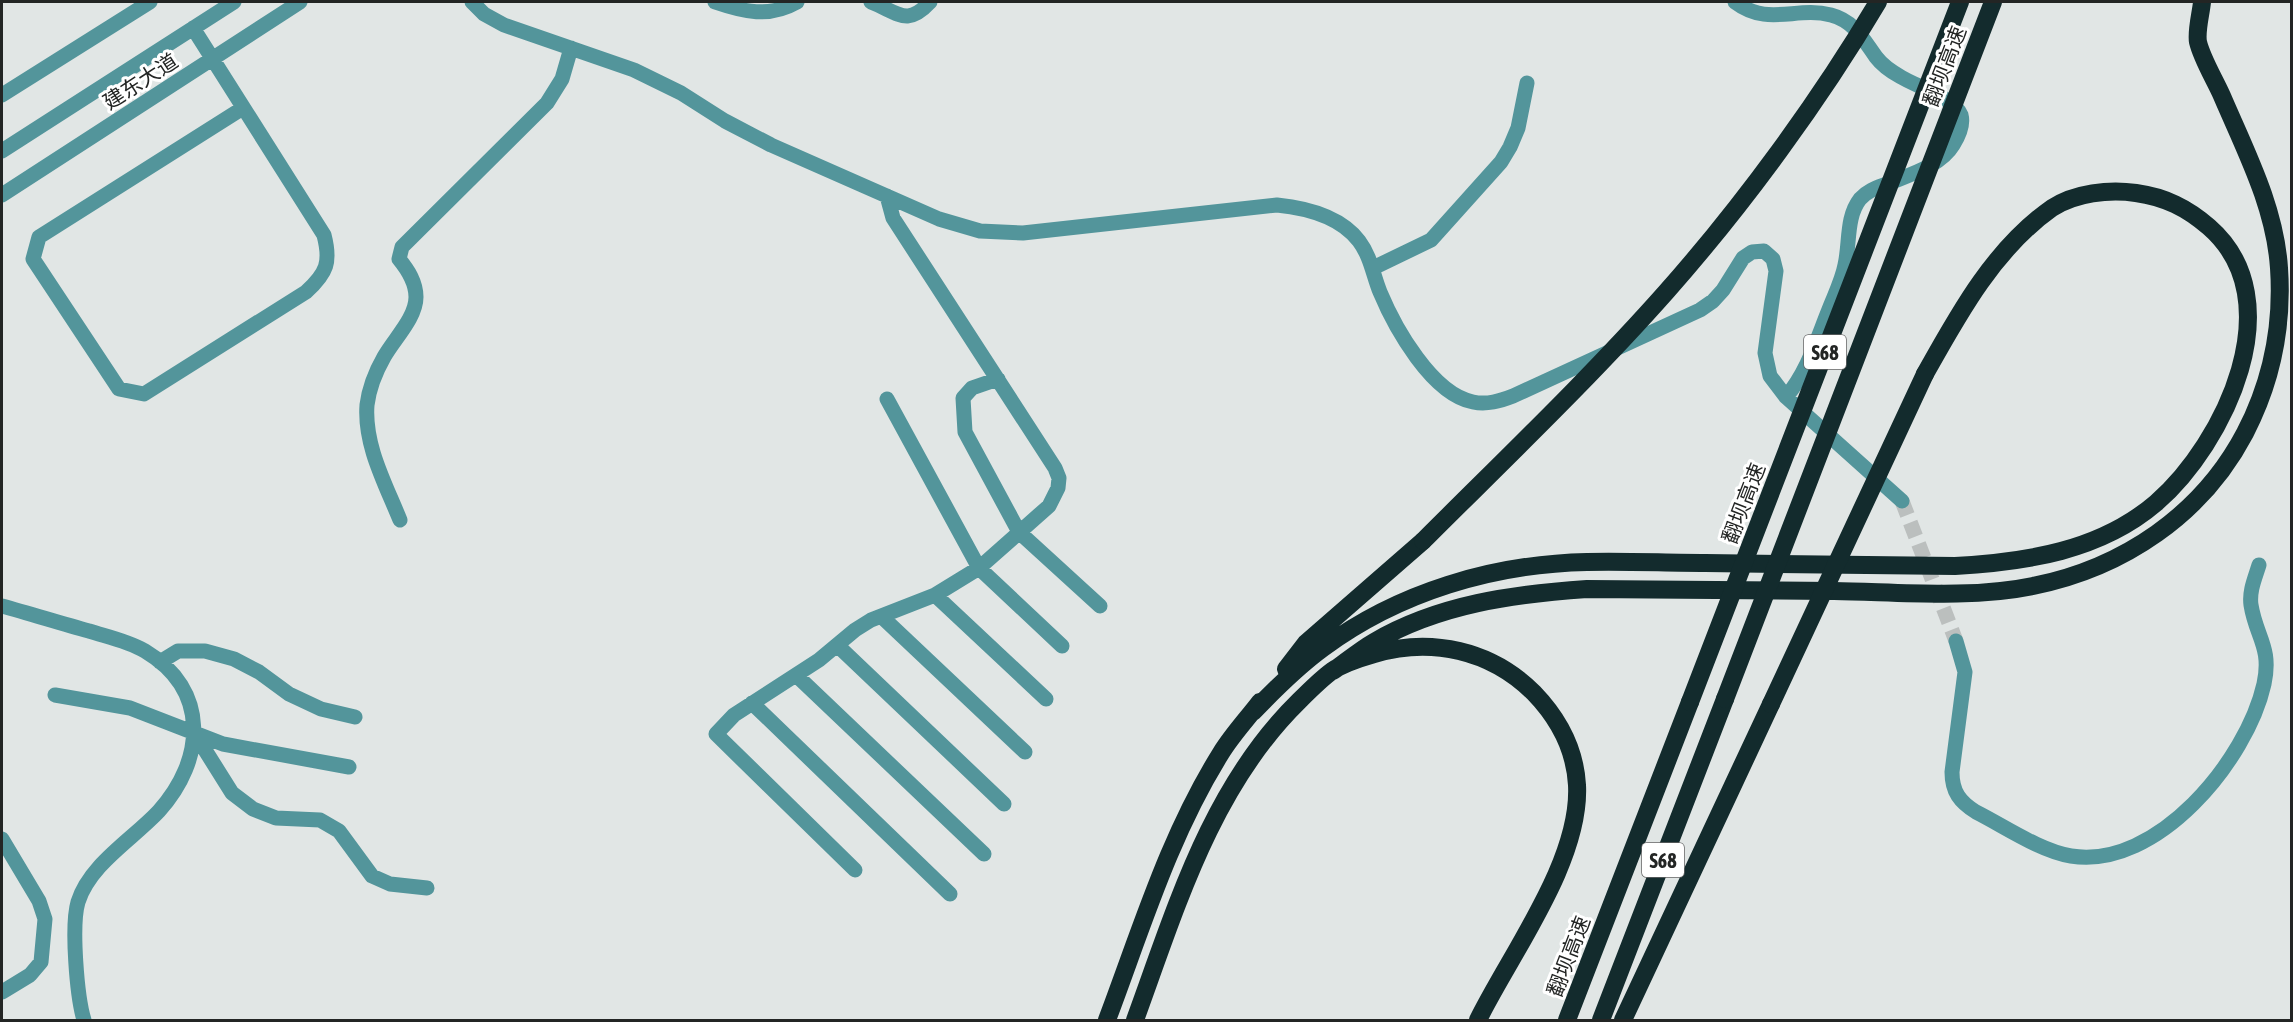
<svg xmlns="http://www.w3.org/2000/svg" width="2293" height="1022" font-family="'Asap Condensed','Noto Sans SC',sans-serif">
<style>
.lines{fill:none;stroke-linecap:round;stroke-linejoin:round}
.minor-tunnel{stroke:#bbbfbe;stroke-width:15;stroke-dasharray:15 8;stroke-linecap:butt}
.minor{stroke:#53959b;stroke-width:15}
.highway{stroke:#132b2d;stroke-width:18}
.highway-bridge{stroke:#132b2d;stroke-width:18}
.labels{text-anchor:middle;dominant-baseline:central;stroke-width:6;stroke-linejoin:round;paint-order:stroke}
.shield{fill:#fff;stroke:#656666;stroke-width:1.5}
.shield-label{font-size:20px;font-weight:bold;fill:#232524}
.street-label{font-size:21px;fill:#232524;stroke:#fff}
</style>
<rect width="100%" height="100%" fill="#e1e6e5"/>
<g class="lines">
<path class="minor-tunnel" d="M1902,501L1956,641"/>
<path class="minor" d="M472,2L484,14L504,25L634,70L681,93L725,121L771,145L939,219L980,231L1023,233L1277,205C1307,208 1340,216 1359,241C1371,257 1373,275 1380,292C1395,328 1432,394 1473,402C1487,405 1500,401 1513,396L1700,310L1713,301L1723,290L1743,258L1752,252L1764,251L1773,259L1776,271L1765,353L1770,376L1786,397L1902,501
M715,2C744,12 769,18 797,2
M871,2C899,13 907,27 930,2
M1735,2C1768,27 1796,6 1831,15C1854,21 1863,39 1876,57C1882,65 1892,72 1901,77C1917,87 1954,97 1961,115C1964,126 1958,137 1953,145C1941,165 1912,174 1892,182C1880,187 1869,189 1860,199C1846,217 1850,243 1845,265C1842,281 1834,296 1828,312C1816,342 1807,372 1786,397
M193,28L324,235C331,262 327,273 306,292L144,394L119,389L33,259L39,237L243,108
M2,95L150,2
M2,151L234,2
M2,195L300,2
M1373,268L1431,240L1501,162L1510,147L1518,128L1527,83
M998,379L972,388L963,398L965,432L1019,532L1100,606
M887,399L979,568L1062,646
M400,520C385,483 364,445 367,405C369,389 376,371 384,357C394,339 416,318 416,297C416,282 408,270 399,259L402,247L547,103L562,79L571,48
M935,595L1046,699
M2,606C31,614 60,623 89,631C108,637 128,641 145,651C210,690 205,760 159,811C133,839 90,864 78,902C71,926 77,997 84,1020
M881,616L1025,752
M1956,641L1965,672L1952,772C1952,792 1960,802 1976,812C2004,826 2040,851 2071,856C2157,870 2247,760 2264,684C2272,647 2256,637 2251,605C2249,591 2255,578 2259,565
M837,645L1004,804
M160,662L178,651H205L234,659L259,672L289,694L321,709L355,717
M796,675L984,854
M55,695L130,708L223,744L349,767
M752,703L950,894
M195,734L232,793L253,809L276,818L320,820L339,831L372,876L390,884L427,888
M2,839L39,901L45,919L41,962L30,975L2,992
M855,870L716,734L734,715L819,660L855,630L871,620L935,595L979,568L1049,506L1058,488L1059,478L1055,468L893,218L887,196"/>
<path class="highway" d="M1286,669L1306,643L1423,541
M1333,671C1347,661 1360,650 1374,642C1439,604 1514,594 1587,589C1669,590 1751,591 1834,591C1898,592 1971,599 2033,586C2123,568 2202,515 2245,433C2272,381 2283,327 2279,268C2275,207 2246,152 2222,96C2215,80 2202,59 2198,42C2196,31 2201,13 2202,2
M1253,712C1275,689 1297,667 1323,648C1399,592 1493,564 1587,562C1626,561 1666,563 1705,563C1788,564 1871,565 1955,566C2026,562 2100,551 2156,503C2225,443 2293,300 2209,227C2187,208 2165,197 2136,193C2109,189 2075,193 2052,208C1994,249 1959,313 1925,374
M1107,1020C1141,930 1169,836 1221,753C1232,735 1247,719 1260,702
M1135,1020C1176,908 1211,787 1299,701C1309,691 1321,679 1332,671C1344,663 1360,658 1374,654C1431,637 1491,650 1534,693C1558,718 1575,749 1577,785C1581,861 1511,953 1478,1020
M1567,1020L1690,702
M1601,1020L1725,699
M1623,1020L1771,704"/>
<path class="highway-bridge" d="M1423,541C1505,459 1590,378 1667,291C1743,205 1820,100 1878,2
M1725,699L1993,2
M1690,702L1960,2
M1771,704L1925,374"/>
</g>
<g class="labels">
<g class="shield">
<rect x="1804" y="335" width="42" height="34" rx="4.5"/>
<rect x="1642" y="843" width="42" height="34" rx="4.5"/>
</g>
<g class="shield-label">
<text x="1825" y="352">S68</text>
<text x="1663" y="860">S68</text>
</g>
<g class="street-label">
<text transform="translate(1944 66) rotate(-69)">翻坝高速</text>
<text transform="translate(140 81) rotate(-33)">建东大道</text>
<text transform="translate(1743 503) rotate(-69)">翻坝高速</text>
<text transform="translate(1568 956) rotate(-69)">翻坝高速</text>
</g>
</g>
<rect width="2293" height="1022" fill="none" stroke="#232524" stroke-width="6"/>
</svg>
